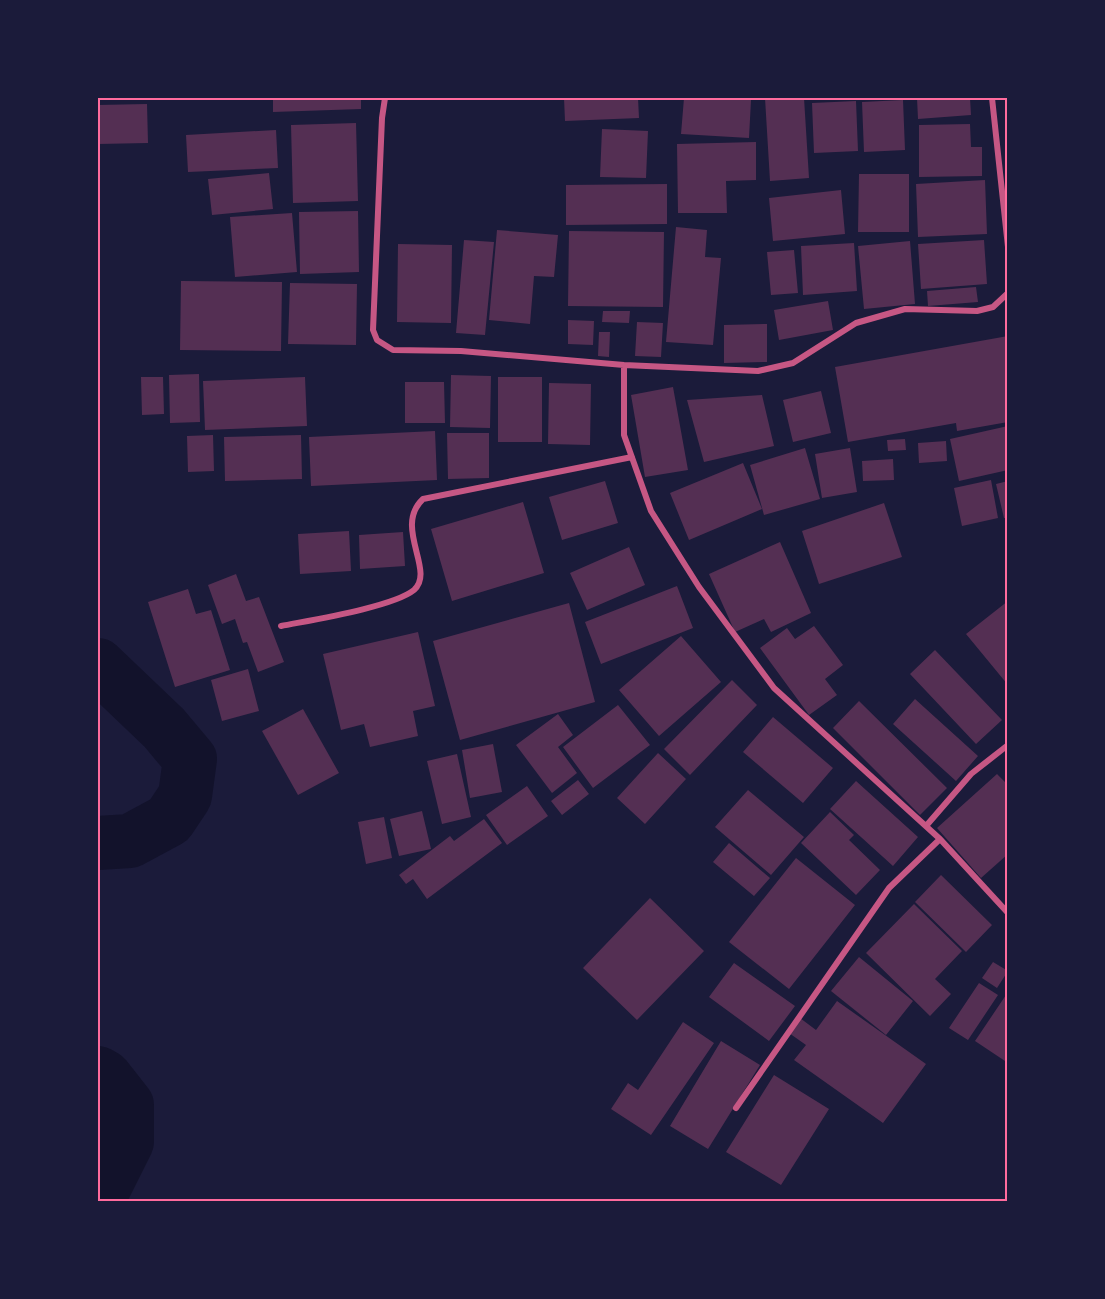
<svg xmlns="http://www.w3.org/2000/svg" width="1105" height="1299" font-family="'Space Grotesk',sans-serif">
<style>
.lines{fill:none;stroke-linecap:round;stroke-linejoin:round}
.river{stroke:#12122b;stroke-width:54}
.building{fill:#542f53}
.minor{stroke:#c65784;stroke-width:6}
.neatline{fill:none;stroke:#ff6b9d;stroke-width:2}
</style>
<rect width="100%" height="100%" fill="#1b1b3a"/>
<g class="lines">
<path class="river" d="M98,665L164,728L190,759L185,796L169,820L130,841L98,843
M98,1073L105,1077L127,1105V1142L98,1200"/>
</g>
<path class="building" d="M273,98H361V109L273,112Z
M564,98H638L639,118L565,121Z
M684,98L751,100L749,138L681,134Z
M765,98H804L809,178L770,181Z
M917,98H970L971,115L918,119Z
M903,100L905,150L864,152L862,102Z
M856,101L858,151L814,153L812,103Z
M147,104L148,143L98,144V105Z
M356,123L358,201L293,203L291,125Z
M970,124L971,147H982V176L919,177V125Z
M602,129L648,131L646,178L600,177Z
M276,130L278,168L188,172L186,135Z
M756,142V180L726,181L727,213H678L677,144Z
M269,173L273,209L212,215L208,179Z
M859,174H909V232H858Z
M985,180L987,234L918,237L916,184Z
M667,184V224L566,225V185Z
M841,190L845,234L773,241L769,198Z
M358,211L359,272L300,274L299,212Z
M292,213L297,272L235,277L230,217Z
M676,227L707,230L705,257L721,258L713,345L666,342Z
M497,230L558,235L554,277L534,276L530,324L489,320Z
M569,231L664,232L663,307L568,306Z
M464,240L494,242L485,335L456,333Z
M984,240L987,284L921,289L918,244Z
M910,241L915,304L864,309L858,246Z
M854,243L857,291L803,295L801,246Z
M398,244L452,245L451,323L397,322Z
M794,250L798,293L771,295L767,252Z
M181,281L282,282L281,351L180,350Z
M290,283L357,284L356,345L288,344Z
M976,287L978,302L928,306L927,291Z
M828,301L833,330L779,340L774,310Z
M603,311H630L629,323L602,322Z
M568,320L594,321L593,345L568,344Z
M637,322L663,323L661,357L635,356Z
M767,324V362L724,363V325Z
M599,332H610L609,357L598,356Z
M1008,336V422L957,431L956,423L848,442L835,367Z
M199,374L200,422L170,423L169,375Z
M451,375L491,376L490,428L450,427Z
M141,377H163L164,414L142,415Z
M305,377L307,426L205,430L203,381Z
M498,377H542V442H498Z
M405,382H444L445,423H405Z
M549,383L591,384L590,445L548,444Z
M673,387L688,470L645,477L631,395Z
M821,391L831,433L793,442L783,400Z
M762,395L774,446L704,462L687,400Z
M1008,426V470L959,481L950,439Z
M435,431L437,480L311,486L309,437Z
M447,433H489V478L448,479Z
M213,435L214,471L188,472L187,436Z
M301,435L302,479L225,481L224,437Z
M905,439L906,450L888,451L887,440Z
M946,441L947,461L919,463L918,443Z
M805,448L820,499L764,515L750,465Z
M850,448L857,492L822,498L815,454Z
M893,459L894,480L863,481L862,461Z
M743,463L762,509L689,540L670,493Z
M991,480L998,518L962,526L954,488Z
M605,481L618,523L562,540L549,497Z
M1008,481V518H1004L996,484Z
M523,502L544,573L452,601L431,529Z
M884,503L902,557L819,584L802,531Z
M349,531L351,571L300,574L298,534Z
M403,532L405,566L360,569L359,535Z
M780,542L811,613L771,632L764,619L735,632L709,574Z
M629,547L645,585L587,610L570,573Z
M236,574L246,601L259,597L284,662L258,672L247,642L243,643L235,619L222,624L208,585Z
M677,586L693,628L601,664L585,622Z
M188,589L196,614L211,610L230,670L175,687L148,602Z
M1008,601V685L966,634Z
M569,603L595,702L460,740L433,641Z
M814,626L843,665L825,679L837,695L809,715L760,648L787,628L795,639Z
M418,632L435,706L413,711L418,736L370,747L364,724L341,730L323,654Z
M681,636L721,682L659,736L619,690Z
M935,650L1002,720L976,744L910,674Z
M248,669L259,711L222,721L211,680Z
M732,680L757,705L690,775L664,749Z
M915,699L978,756L956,781L893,724Z
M859,701L947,788L920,815L833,728Z
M618,705L650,745L593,788L563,747Z
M303,709L339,773L298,795L262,731Z
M558,714L573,735L558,747L577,773L552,793L516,745Z
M773,717L833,768L803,803L743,752Z
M493,744L502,792L470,798L462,750Z
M658,753L686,779L645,824L617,798Z
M457,754L471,817L442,824L427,761Z
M997,774L1008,785V854L981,878L937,828Z
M578,780L589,794L562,815L551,801Z
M856,781L918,837L893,866L830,809Z
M527,786L548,816L507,845L486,815Z
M748,790L804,837L771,875L715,827Z
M422,811L431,849L399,856L390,819Z
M830,812L854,835L849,840L880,870L856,895L801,843Z
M384,817L392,858L366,864L358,822Z
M484,819L502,843L427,899L413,879L406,884L399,875L450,836L454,841Z
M729,843L770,878L754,896L713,862Z
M796,858L855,905L789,989L729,942Z
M941,875L992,925L966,952L915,902Z
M650,898L704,951L637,1020L583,968Z
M914,904L962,951L935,979L951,994L930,1016L866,953Z
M859,957L913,1001L886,1035L831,991Z
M993,962L1008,971L997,988L982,978Z
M734,963L795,1006L769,1041L709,997Z
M979,983L998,995L968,1040L949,1028Z
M1008,992V1063L975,1041Z
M837,1001L926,1064L883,1123L794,1060L806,1045L789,1033L800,1018L816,1030Z
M683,1022L714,1043L651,1135L611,1109L628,1083L638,1090Z
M721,1041L760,1065L708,1149L670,1126Z
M774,1075L829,1109L781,1185L726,1152Z"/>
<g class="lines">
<path class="minor" d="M385,98L382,118L373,330L377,340L393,350L461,351L624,365L758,371L793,363L856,323L905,309L977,311L993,307L1008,293
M992,98L1008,247
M624,365V435L651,511L699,587L774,688L940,839L1008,913
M281,626C311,620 393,607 414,590C436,571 393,527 423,499L632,457
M926,826L971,774L1008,745
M736,1108L889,888L940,839"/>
</g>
<rect width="1105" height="1299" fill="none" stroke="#1b1b3a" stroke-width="198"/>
<rect x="99" y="99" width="907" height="1101" class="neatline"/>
</svg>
